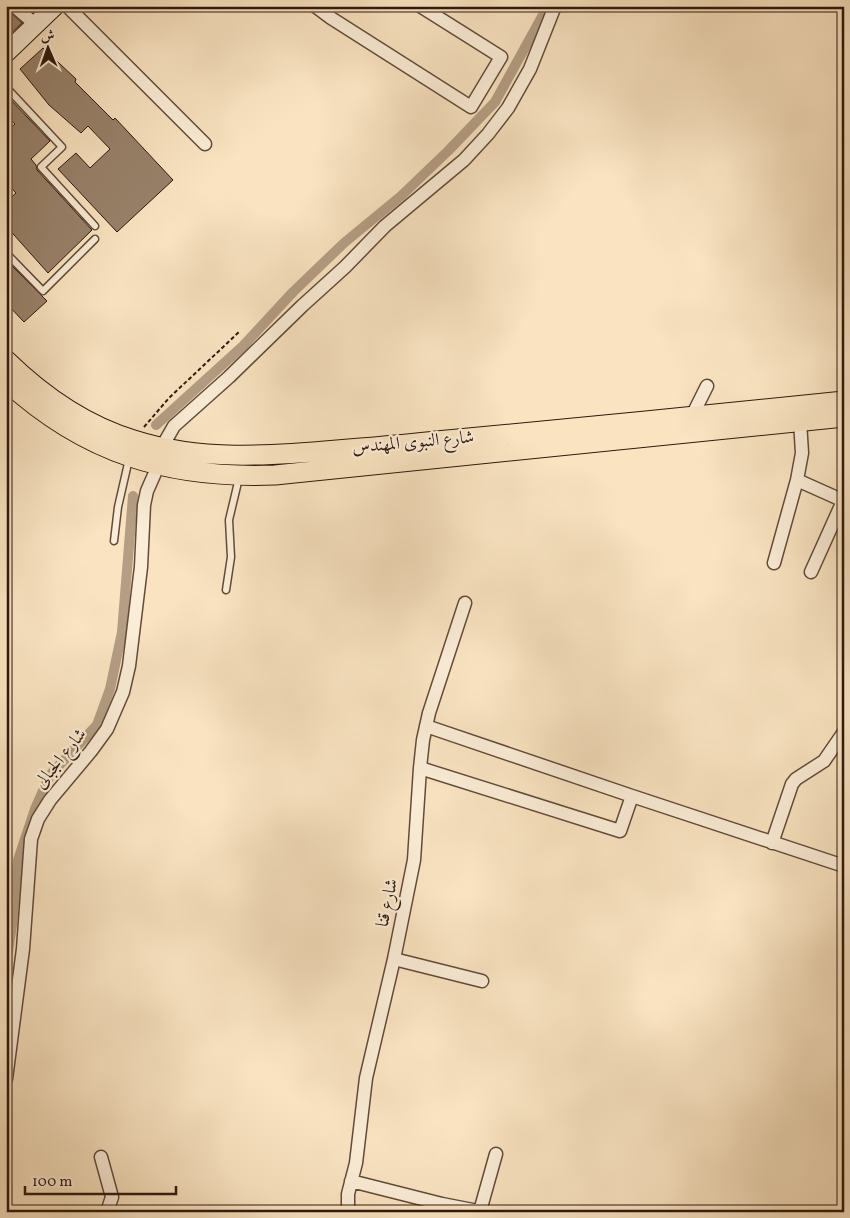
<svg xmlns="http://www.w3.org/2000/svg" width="850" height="1218" font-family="Vollkorn,Amiri,serif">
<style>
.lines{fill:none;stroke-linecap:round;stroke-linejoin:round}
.canal{stroke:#b49e84;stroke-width:10}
.building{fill:#98826b;stroke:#2f180d}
.lane-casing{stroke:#624b3a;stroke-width:9}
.street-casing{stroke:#624b3a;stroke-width:15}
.secondary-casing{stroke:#2f180d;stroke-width:20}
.primary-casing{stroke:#2f180d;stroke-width:21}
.path{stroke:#2f180d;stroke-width:2;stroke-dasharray:4 2.5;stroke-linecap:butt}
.lane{stroke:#fbedd7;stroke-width:6}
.street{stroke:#fbedd7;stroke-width:12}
.secondary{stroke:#fbedd7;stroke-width:18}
.primary{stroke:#f9e3c1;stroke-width:19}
.labels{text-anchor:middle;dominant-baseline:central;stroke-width:4.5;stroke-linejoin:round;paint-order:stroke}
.street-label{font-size:18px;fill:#2f180d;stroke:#fbedd7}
</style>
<rect width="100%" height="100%" fill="#f9e3c1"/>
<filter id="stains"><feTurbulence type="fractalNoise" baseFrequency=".004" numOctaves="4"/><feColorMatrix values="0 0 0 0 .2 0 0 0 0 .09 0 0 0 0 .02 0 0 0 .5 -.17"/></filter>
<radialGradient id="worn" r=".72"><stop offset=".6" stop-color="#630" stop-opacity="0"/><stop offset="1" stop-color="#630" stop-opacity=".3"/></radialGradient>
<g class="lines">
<path class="canal" d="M156,425L243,346L293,292L344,243L401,196L448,151L495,102L543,15L546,6
M6,964L12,925L18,860L35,809L50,775L97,725L110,689L122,632L133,496"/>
</g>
<path class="building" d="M6,8L22,23L6,38Z
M43,48L76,79L75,82L113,120L115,118L173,180L117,232L58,169L76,153L90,168L110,149L88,126L81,133L49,105L20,69Z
M6,95L50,141L31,159L36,165L37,170L92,230L48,273L6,226V202L16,193L6,182V131L15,124L6,115Z
M6,260L47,301L24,322L6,303Z"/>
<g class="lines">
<g class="lane-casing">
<path id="lane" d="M6,87L62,147L41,167L95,226
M6,253L43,291L95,239
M114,541L118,507L129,459
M226,590L231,557L229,520L239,478"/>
</g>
<g class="street-casing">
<path id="street" d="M14,6L36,25
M67,6L205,144
M315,6L331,18L471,107L501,57L420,6
M692,416L707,386
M800,421L802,453L797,480L844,501
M162,447L174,426L229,377L302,306L345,267L385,226L464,160L488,134L508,108L530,69L555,6
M774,563L797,480
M811,572L843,501
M426,726L632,796L844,866
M420,768L620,831L632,796
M772,843L792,784L796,779L824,761L844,732
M394,959L482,981
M6,1079L23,949L31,839L38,819L50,800L91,751L107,729L123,692L129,666L141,567L144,505L147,491L158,466
M101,1157L112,1197L107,1212
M351,1181L442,1204L483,1212
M480,1211L496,1154
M348,1212V1194L356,1163L366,1078L394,959L414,860L420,768L423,740L429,713L465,603"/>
</g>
<g class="secondary-casing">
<path id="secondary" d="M6,53L55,6"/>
</g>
<g class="primary-casing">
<path id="primary" d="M6,360C43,396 84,425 134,440C199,461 270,456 337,450C377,447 418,443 458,439C587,427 715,414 844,401
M6,381C85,454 169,479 275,475L844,417"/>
</g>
<path class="path" d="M144,427L169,398L239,332"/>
<use href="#lane" class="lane"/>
<use href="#street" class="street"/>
<use href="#secondary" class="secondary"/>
<use href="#primary" class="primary"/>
</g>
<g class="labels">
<g class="street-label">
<text transform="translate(413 443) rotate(-5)">شارع النبوى المهندس</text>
<text transform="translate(61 759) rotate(-51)">شارع الجبالى</text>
<text transform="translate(388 903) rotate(-78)">شارع قنا</text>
</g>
</g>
<rect width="850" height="1218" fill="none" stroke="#f9e3c1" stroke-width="25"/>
<rect x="8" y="8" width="835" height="1203" fill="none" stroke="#2f180d" stroke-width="2.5"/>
<rect x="12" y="12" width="825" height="1193" fill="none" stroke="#2f180d"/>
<g transform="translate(48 48) rotate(358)" stroke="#fbedd7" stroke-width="4" paint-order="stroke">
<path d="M0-4L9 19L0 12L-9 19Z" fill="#2f180d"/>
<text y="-8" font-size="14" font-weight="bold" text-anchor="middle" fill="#2f180d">ش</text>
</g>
<path d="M25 1186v8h151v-8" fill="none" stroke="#2f180d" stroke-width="2.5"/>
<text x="32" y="1186" font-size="15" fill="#2f180d" stroke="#fbedd7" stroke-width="4" paint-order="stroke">100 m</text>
<rect width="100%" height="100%" filter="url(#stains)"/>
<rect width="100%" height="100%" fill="url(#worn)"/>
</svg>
